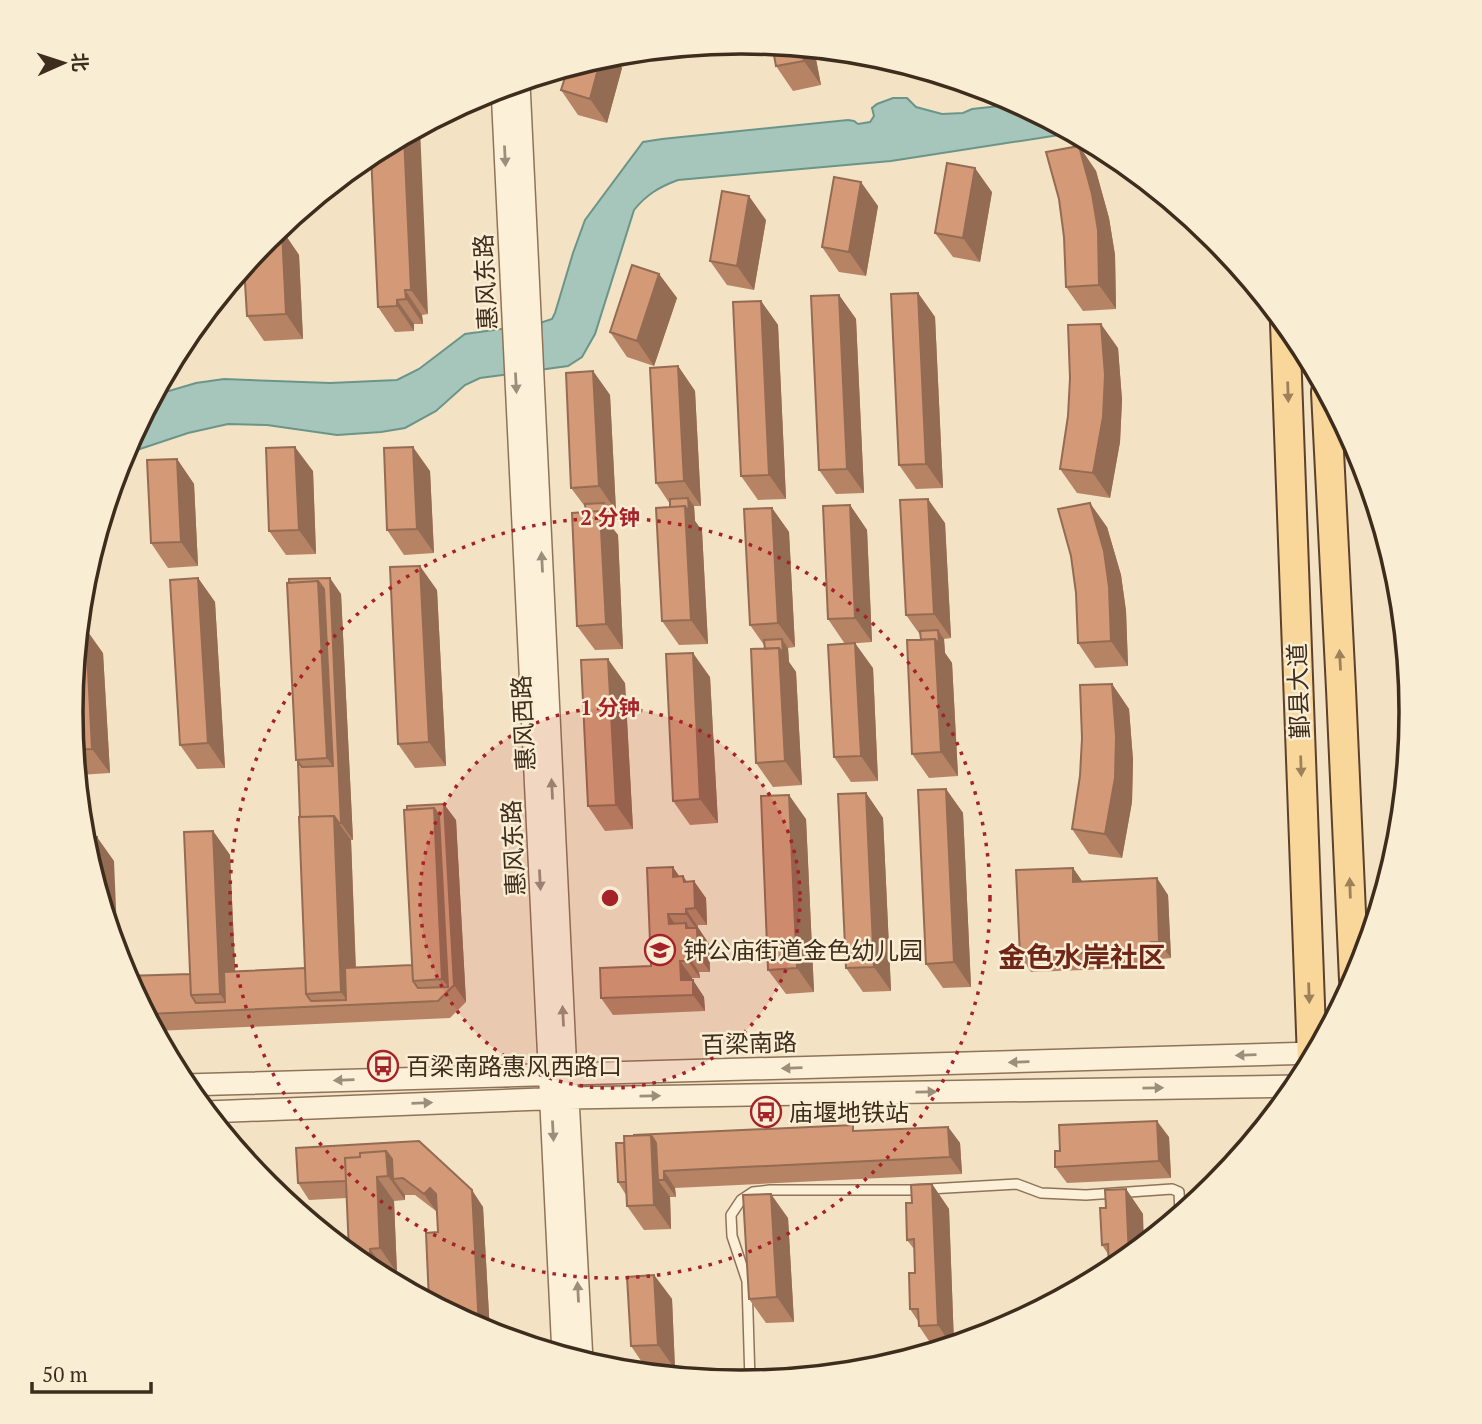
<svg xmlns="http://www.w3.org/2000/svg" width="1482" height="1424" font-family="'PT Serif','Noto Sans SC',serif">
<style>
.water{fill:#a6c5bb;stroke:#6b9589;stroke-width:2}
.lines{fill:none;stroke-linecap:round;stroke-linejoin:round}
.service-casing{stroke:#8f7358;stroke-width:12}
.tertiary-casing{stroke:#8f7358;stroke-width:24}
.primary-casing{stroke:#5d412c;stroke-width:32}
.service{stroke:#fcf0d8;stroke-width:9}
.tertiary{stroke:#fcf0d8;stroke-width:21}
.primary{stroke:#f9d699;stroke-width:28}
.wall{fill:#b68465}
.shaded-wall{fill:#946b53}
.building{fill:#d49976;stroke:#946b53;stroke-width:2}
.oneway{fill:#9d8e7a}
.oneway2{fill:#9c815b}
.ring{fill:none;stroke:#a52228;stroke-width:3.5;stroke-dasharray:3.5 7}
.labels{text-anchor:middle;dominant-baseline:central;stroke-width:5;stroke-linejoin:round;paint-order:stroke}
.street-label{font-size:24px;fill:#3e2c1d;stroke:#f9edd4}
.poi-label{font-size:24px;fill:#3e2c1d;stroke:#f9edd4;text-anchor:start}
.quarter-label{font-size:28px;font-weight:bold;fill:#6f2618;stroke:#f9edd4}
.rim{fill:none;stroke:#3e2c1d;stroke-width:3.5}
.centre{fill:#a52228;stroke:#f9edd4;stroke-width:3.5}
.ring-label{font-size:21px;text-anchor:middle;font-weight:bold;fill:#a52228;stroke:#f9edd4;stroke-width:5;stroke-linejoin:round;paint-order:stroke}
</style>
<rect width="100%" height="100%" fill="#f3e2c4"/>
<path class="water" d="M893,98H907L916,107L942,114L963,113L972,109L1018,104L1072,133L891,161L678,180C659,187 646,195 634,210L595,334L582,357L568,366L480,378L465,385L436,411L405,428L381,432L337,435L267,425L228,424L188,433L122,455L155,395L196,383L224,379L330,383L397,380L419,369L465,334L537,324L552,319L555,313L573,253L585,220L643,142L662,139L848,120L854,121L858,124L870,122L874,116L872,108L877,104Z"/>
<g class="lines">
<g class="service-casing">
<path id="service" d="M750,1381L747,1281L732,1236L731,1215L741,1200L753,1192L770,1190H911L1017,1184L1041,1193L1086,1195L1172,1189L1179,1192L1180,1214"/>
</g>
<g class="tertiary-casing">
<path id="tertiary" d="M519,83L566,1074L568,1098L582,1361
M502,88L563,1355
M185,1085L1315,1053
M207,1112L568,1098L1297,1086"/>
</g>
<g class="primary-casing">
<path id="primary" d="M1285,323L1312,1059
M1326,392L1341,689L1354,980"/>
</g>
<use href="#service" class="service"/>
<use href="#tertiary" class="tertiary"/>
<use href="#primary" class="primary"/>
</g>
<path class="wall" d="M772,45L814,49L821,85L793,91L776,66Z
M685,48L684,52L671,49Z
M611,55H613L622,68L607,123L578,115L561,90Z
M925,71L938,75L929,77Z
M1079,146L1096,171L1109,218L1115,255L1116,309L1083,311L1066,287L1064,237Z
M371,154L428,314L422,315L423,324H414V331L395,332L378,307Z
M992,192L980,262L953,257L935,233Z
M878,206L866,276L839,272L822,247Z
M766,220L754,290L727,285L710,261Z
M282,230L299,255L303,339L264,341L247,316Z
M659,274L677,298L654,366L627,357L610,332Z
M918,293L935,317L943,488L916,489L899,465Z
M839,295L856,319L864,493L836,494L819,470Z
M761,301L778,325L786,499L758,500L741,476Z
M1118,348L1122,400L1120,442L1110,498L1077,493L1060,469Z
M678,366L695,391L701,506H694L695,521L702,531L708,644L679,645L662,621L670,504L656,483Z
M593,371L610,395L616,511H610V525L618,535L623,649L595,650L577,626L586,512V508L571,488Z
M177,459L194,484L198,566L168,568L151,543Z
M313,471L316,554L286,555L269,531Z
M430,471L434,553L404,555L387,530Z
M850,505L867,530L872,642L845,644L828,619Z
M772,508L789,532L795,647L788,648L789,662L796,672L802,785L773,787L756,763L765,649L764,645L750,625Z
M945,523L951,638L944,639L945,653L952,663L958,776L929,778L912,754L921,640V636L906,615Z
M1107,527L1121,575L1126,611L1128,666L1095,668L1078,643Z
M198,578L215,602L225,768L197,769L180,745Z
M437,590L446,766L415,768L398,744Z
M341,594L353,840H351L356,968L412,965L456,820L466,1002L450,1018L155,1031L126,976L190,974L213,831L230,855L235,971L305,968L300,817L298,762L296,760Z
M103,653L110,773L79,775L77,771L71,712Z
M873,668L878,781L851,782L834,757Z
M710,677L718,823L690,825L673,801Z
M625,683L633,829L605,831L588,806Z
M1112,684L1129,709L1133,760L1132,802L1122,858L1089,854L1072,829Z
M946,789L963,813L971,987L943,988L926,964Z
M866,793L883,818L891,991L863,992L846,968Z
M806,819L814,992L786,994L768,970Z
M1073,868L1082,881L1168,895L1171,958L1162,959V967L1031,972L1020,956Z
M680,877L706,898L707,925H698V928L709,944L710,972H699L700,978H692V980L704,997L705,1011L613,1015L601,998L651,966Z
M948,1127L960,1143L962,1174L675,1188L676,1197H670L671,1229L644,1230L627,1206L626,1195L618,1182L616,1143Z
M1169,1137L1171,1178L1067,1183L1055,1167Z
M419,1141L483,1207L490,1333L484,1331L438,1232L437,1209L436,1211L415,1195H405V1200L394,1201L397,1273H387L349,1252L347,1198L309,1200L298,1183Z
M932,1184L949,1209L954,1344L935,1350L919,1326L918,1321L910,1309L915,1273L914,1249L907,1240L912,1203Z
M1126,1189L1143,1214L1108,1254L1102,1245L1106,1208Z
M788,1218L794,1322L766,1323L749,1299Z
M654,1275L672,1299L675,1369L648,1371L631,1346Z"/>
<path class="shaded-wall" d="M802,48L814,49L821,85L804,61Z
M613,55L622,68L607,123L590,99L601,58Z
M420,128L428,314L411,290L404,136Z
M1079,146L1096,171L1109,218L1115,255L1116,309L1099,285Z
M975,168L992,192L980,262L963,238Z
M861,182L878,206L866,276L849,252Z
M749,196L766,220L754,290L737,266Z
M282,230L299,255L303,339L286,314Z
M659,274L677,298L654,366L637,341Z
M405,290L422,315L423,324L406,299Z
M918,293L935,317L943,488L926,464Z
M839,295L856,319L864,493L847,469Z
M397,300L414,324V331L397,306Z
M761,301L778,325L786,499L769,475Z
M1101,324L1118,348L1122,400L1120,442L1110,498L1093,473Z
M678,366L695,391L701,506L684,481Z
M593,371L610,395L616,511L599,486Z
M295,447L313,471L316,554L299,530Z
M413,447L430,471L434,553L417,529Z
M177,459L194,484L198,566L181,542Z
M688,498L694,506L695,521L702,531L708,644L691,620L685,506Z
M928,499L945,523L951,638L934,614Z
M604,503L610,511V525L618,535L623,649L606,624L600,511Z
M1090,503L1107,527L1121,575L1126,611L1128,666L1111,641Z
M850,505L867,530L872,642L855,618Z
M772,508L789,532L795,647L778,623Z
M420,566L437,590L446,766L429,742Z
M198,578L215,602L225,768L208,743Z
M330,578L341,594L353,840L341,823L339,775L327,758L318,581Z
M86,629L103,653L110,773L92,749Z
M938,630L944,639L945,653L952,663L958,776L941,752L935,639Z
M782,639L788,648L789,662L796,672L802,785L785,761L779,648Z
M855,643L873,668L878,781L861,756Z
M693,653L710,677L718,823L700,799Z
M608,659L625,683L633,829L616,805Z
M1112,684L1129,709L1133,760L1132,802L1122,858L1105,834Z
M946,789L963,813L971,987L954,962Z
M866,793L883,818L891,991L874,967Z
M789,795L806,819L814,992L797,968Z
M444,804L456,820L466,1002L454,985L450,989L442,979L434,808Z
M334,816L351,840L357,1005H350L341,992Z
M213,831L230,855L237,1010H232L220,994Z
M97,837L114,861L118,956L99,893Z
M673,867L684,883L673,877Z
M1073,868L1084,884L1073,882Z
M683,876L694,892V881L706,898L707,925L695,908L684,882Z
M1157,878L1168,895L1171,958L1159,942Z
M686,909L709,944L710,972L698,955L686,928V923L698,940L697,930L686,914Z
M668,914L680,931L669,924Z
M1151,942L1162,959V967L1151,950Z
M688,955L699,972L700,978L688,961Z
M680,961L692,978L693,995L681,980Z
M693,980L704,997L705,1011L693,995Z
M1157,1121L1169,1137L1171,1178L1159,1161Z
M948,1127L960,1143L962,1174L950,1157Z
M651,1135L668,1159L664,1171L675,1188L676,1197L664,1180H658L670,1197L671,1229L654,1205Z
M386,1151L404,1178L393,1179L405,1195V1200L388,1176Z
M377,1177L394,1201L397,1273L380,1248Z
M932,1184L949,1209L954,1344L951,1345L938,1325Z
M430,1188L441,1204L436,1211L424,1194Z
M1126,1189L1143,1214L1144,1244L1129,1256Z
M472,1190L483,1207L490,1333L479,1328Z
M771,1194L788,1218L794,1322L777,1297Z
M370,1249L387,1273L388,1279L371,1270Z
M654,1275L672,1299L675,1369L658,1345Z"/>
<path class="building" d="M772,45L802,48L804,61L776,66Z
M601,58L590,99L561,90L568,68Z
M404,136L411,290H405L406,299L397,300V306L378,307L371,154Z
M1079,146L1092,194L1098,230L1099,285L1066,287L1064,237L1059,199L1046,152Z
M947,163L975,168L963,238L935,233Z
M834,177L861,182L849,252L822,247Z
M722,191L749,196L737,266L710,261Z
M282,230L286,314L247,316L244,266L268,238L276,231Z
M632,265L659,274L637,341L610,332Z
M918,293L926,464L899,465L891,294Z
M839,295L847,469L819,470L811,296Z
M761,301L769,475L741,476L733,302Z
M1101,324L1105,375L1103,417L1093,473L1060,469L1068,416L1070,378L1068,325Z
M678,366L684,481L656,483L650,368Z
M593,371L599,486L571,488L566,373Z
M295,447L299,530L269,531L266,448Z
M413,447L417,529L387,530L384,448Z
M177,459L181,542L151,543L147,460Z
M688,498L689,512L685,506L670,507V499Z
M928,499L934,614L906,615L900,500Z
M604,503V517L600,511L586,512L585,504Z
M1090,503L1104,551L1109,587L1111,641L1078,643L1076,593L1071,556L1058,509Z
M850,505L855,618L828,619L823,506Z
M685,506L691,620L662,621L656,508Z
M772,508L778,623L750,625L744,509Z
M600,511L606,624L577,626L572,513Z
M420,566L429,742L398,744L390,567Z
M198,578L208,743L180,745L170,580Z
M330,578L341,823H339L334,816L300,817L298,762L302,767L333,766L324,589L318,581L289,583V579Z
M318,581L327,758L296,760L287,583Z
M79,629H86L92,749L75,750L71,712Z
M938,630L939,644L935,639L921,640L920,631Z
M782,639L783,653L779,648L765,649L764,640Z
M935,639L941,752L912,754L907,640Z
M855,643L861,756L834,757L828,645Z
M779,648L785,761L756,763L751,649Z
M693,653L700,799L673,801L666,654Z
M608,659L616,805L588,806L581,660Z
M1112,684L1116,736L1115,778L1105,834L1072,829L1080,776L1082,738L1080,685Z
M946,789L954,962L926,964L918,790Z
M866,793L874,967L846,968L838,794Z
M789,795L797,968L768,970L761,796Z
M444,804L454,985L438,1001L147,1014L126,976L190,974L191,995L196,1003L225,1002L224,972L305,968L306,994L311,1001L346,1000L345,968L412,965L413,981L418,988L448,987L439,816L434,808L407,810V806Z
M434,808L442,979L413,981L404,810Z
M334,816L341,992L306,994L299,817Z
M213,831L220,994L191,995L184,832Z
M97,837L99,893L83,838Z
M673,867V877L683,876L684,882L694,881L695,908L686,909V914H668L669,924L686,923V928H697L698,955H688V961H680L681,980H693V995L601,998L600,968L651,966L647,868Z
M1073,868V882L1157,878L1159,942H1151V950L1020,956L1016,870Z
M1157,1121L1159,1161L1055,1167V1151H1060L1059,1125Z
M853,1125V1131L948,1127L950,1157L664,1171V1180H658L656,1143L651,1135H633Z
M651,1135L654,1205L627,1206L624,1136Z
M419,1141L472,1190L479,1328L429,1301L426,1233L438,1232L436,1194L430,1188L424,1194L403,1178L393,1179L392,1159L386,1151L360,1153V1157L345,1158L346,1181L298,1183L296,1148Z
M616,1143H624L626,1182H618Z
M386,1151L388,1176L377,1177L380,1248L370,1249L371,1270L348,1252H349L345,1158L360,1157V1153Z
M932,1184L938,1325L919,1326L918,1309H910L909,1273H915L914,1239L907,1240L906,1203H912L911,1185Z
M1126,1189L1129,1256L1109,1271L1108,1244L1102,1245L1100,1208H1106L1105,1190Z
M771,1194L777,1297L749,1299L743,1195Z
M654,1275L658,1345L631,1346L627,1277Z"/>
<defs><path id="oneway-solid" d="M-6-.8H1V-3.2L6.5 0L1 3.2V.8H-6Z" transform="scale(1.75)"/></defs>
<g class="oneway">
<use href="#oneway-solid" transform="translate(505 156) rotate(87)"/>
<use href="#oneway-solid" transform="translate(516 383) rotate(87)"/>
<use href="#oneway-solid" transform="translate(542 562) rotate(-93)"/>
<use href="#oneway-solid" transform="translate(552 789) rotate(-93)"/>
<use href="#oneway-solid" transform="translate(540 880) rotate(87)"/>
<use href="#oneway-solid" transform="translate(563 1016) rotate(-93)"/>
<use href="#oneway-solid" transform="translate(1246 1055) rotate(178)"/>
<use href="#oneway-solid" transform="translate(1019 1062) rotate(178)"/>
<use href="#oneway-solid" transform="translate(792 1068) rotate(178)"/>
<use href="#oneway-solid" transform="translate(344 1080) rotate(178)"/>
<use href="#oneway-solid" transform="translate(1153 1088) rotate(-1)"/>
<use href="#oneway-solid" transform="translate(926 1092) rotate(-1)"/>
<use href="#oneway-solid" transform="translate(650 1096) rotate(-1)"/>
<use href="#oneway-solid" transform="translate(422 1103) rotate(-2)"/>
<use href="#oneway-solid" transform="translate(553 1131) rotate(87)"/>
<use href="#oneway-solid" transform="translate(578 1292) rotate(-93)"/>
</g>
<g class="oneway2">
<use href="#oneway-solid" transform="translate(1288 392) rotate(88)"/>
<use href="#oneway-solid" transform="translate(1340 660) rotate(-93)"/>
<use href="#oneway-solid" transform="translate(1301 766) rotate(88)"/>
<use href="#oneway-solid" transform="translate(1350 888) rotate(-92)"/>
<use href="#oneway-solid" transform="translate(1309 993) rotate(88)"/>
</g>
<circle cx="610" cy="898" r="190" fill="#a52228" fill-opacity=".12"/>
<g class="ring">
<circle cx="610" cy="898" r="190"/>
<circle cx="610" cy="898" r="380"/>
</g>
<defs>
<g id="school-ring" transform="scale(1.575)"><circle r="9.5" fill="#f9edd4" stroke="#a52228" stroke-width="1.5"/><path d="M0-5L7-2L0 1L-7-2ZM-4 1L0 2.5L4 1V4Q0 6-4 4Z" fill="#a52228"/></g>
<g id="bus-ring" transform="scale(1.575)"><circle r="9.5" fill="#f9edd4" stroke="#a52228" stroke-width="1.5"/><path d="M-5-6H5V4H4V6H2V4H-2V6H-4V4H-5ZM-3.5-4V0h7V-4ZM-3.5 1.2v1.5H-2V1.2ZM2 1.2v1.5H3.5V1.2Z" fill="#a52228"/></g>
</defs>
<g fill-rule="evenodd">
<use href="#school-ring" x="660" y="950"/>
<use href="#bus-ring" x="383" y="1066"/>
<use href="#bus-ring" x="766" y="1112"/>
</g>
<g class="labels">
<g class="street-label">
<text transform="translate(485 282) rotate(-93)">惠风东路</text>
<text transform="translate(1298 691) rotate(-92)">鄞县大道</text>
<text transform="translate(523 723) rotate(-93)">惠风西路</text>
<text transform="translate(513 848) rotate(-93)">惠风东路</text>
<text transform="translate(749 1043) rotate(-2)">百梁南路</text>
</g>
<g class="poi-label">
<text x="683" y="950">钟公庙街道金色幼儿园</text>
<text x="406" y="1066">百梁南路惠风西路口</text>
<text x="789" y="1112">庙堰地铁站</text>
</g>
<g class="quarter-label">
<text x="1082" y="956">金色水岸社区</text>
</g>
</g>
<path d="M0 0H1482V1424H0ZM83 712a658 658 0 1 1 1316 0a658 658 0 1 1-1316 0Z" fill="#f9edd4" fill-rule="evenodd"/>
<path class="rim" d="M83 712a658 658 0 1 1 1316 0a658 658 0 1 1-1316 0Z"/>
<circle cx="610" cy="898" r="10" class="centre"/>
<g class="ring-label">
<text x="610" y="525">2 分钟</text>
<text x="610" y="715">1 分钟</text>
</g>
<g transform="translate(63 63) rotate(87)" stroke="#f9edd4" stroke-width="5" paint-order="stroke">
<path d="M0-5L12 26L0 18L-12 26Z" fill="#3e2c1d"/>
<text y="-10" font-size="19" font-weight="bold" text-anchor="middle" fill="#3e2c1d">北</text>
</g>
<path d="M32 1382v10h119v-10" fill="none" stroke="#3e2c1d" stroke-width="3.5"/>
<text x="42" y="1382" font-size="21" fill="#3e2c1d" stroke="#f9edd4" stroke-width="5" paint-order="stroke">50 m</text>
</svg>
